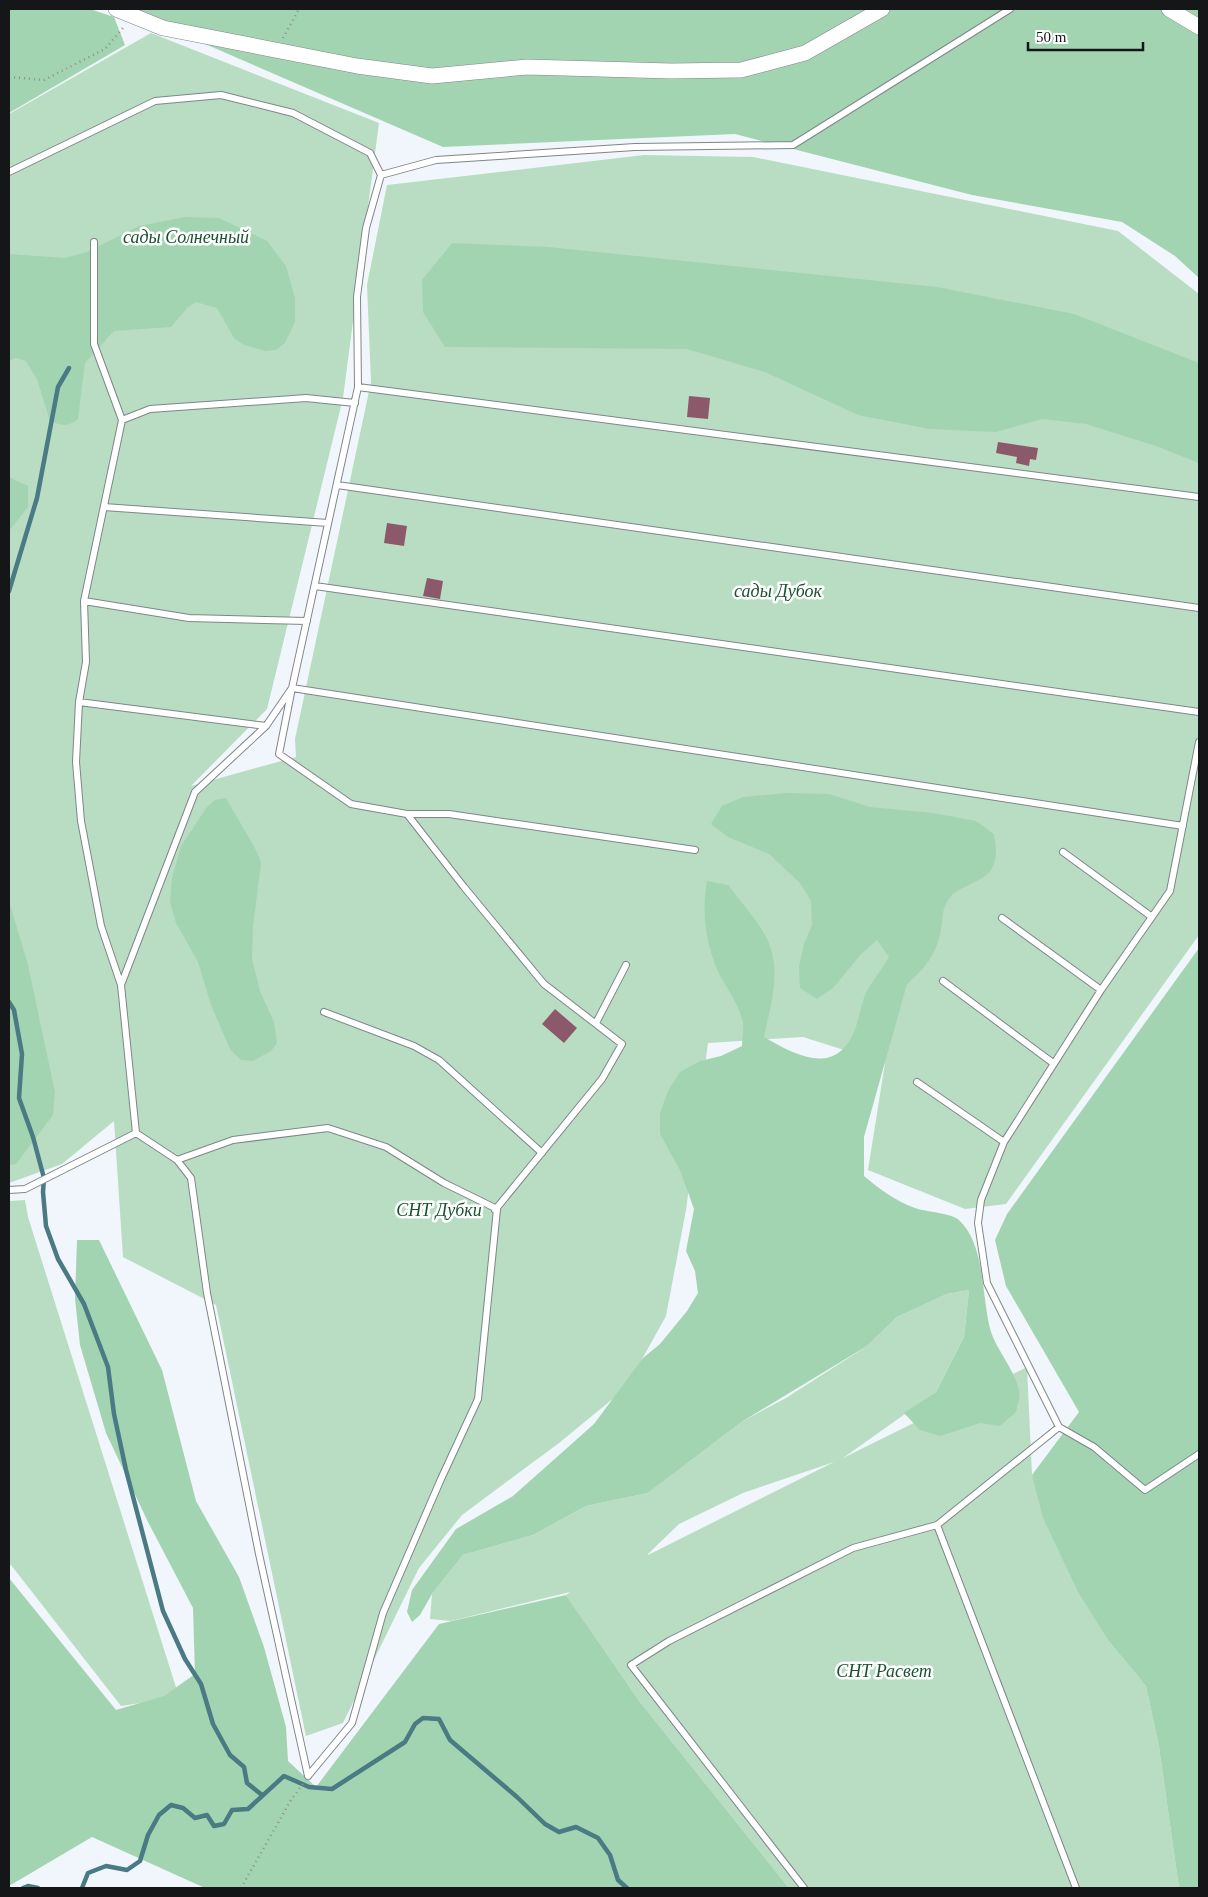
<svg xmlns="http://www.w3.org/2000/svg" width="1208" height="1897" font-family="'Times New Roman',serif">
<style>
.green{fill:#b8ddc2;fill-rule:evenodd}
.forest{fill:#a3d4b1}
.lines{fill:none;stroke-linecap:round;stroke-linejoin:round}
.stream{stroke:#4a7a83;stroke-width:4.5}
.building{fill:#8c596b}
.service-casing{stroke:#80858a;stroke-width:8}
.tertiary-casing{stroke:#80858a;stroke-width:16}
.path{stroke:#8d9195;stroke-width:2.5;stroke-dasharray:1 4;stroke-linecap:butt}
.service{stroke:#fff;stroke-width:6}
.tertiary{stroke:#fff;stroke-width:15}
.labels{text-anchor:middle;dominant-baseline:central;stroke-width:5;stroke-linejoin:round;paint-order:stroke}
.park-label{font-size:18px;font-style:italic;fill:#1a5231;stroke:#fff}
</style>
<rect width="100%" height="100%" fill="#f0f6fb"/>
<path class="green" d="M151,33L379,123L343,398L267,709L191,786L296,757L295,739L371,382L367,285L387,185L644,155L753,157L1118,231L1199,294V935L1006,1204L965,1209L868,1170L885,1063L803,1037L708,1043L686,1210L666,1316L626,1388L559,1443L462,1515L419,1568L343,1723L306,1736L216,1305L123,1257L114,1121L62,1164L9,1183V114Z
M25,1200L28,1217L179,1697L121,1706L11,1565H9V1201Z
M969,1290L964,1337L936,1392L843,1458L1027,1367L1032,1475L1080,1596L1107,1639L1146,1686L1159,1747L1179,1888H789L640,1702L566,1595L570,1592L451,1621L430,1619L432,1594L463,1555L533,1535L586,1506L648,1493L743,1421L786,1398L867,1346L897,1317L947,1294ZM834,1462L648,1555V1554L679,1524L743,1493Z"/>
<path class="forest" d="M9,9H90L114,17L125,45L9,113Z
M135,9H1199V278L1175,256L1122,222L972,195L735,134L443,147L161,25Z
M185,217L219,218L267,241L286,266L295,298V322L285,343L276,350L265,351L244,345L234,338L217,308L196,302L187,308L171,327L114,331L85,363L78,419C68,427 62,426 50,421L37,379L26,361L16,358L9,361V254L65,258L87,252L139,226Z
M452,243L549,247L937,287L1074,314L1199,363V463L1156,446L1086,424L1042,419L996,432L929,429L858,415L765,372L687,349L445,347L423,312L422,280Z
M9,477L28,486V507L9,531Z
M787,793L829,794L870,807L933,813L976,821L994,834C996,848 998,857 991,870C984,881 961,886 952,895C940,908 944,919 940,934C935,957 924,969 907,984L864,1137V1176C879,1189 896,1201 915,1208C926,1212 952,1213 959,1220C986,1245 981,1298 991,1332C998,1352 1014,1369 1019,1390C1021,1397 1017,1406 1016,1412L1000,1426L980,1423L940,1436L920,1430L904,1413L936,1392L964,1337L969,1290L947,1294L897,1317L867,1346L743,1421L648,1493L586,1506L533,1535L463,1555L432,1594L420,1615L412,1622L407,1612L412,1590L456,1529L513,1496L594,1424L643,1358L660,1344L687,1311L698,1293L695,1271L686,1251L694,1209L680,1170L660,1134V1113L668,1091L680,1072L700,1061L721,1056L742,1046C742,1038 744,1030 743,1023C739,1002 724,986 716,967C705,939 702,910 707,881L728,885C740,901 755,917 765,935C783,967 771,1004 764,1037C794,1054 833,1077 853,1034C859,1022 860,1006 866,993C872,981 882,969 889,957L877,940L861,954L834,987L817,999L800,988L799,967L804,944L812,925L811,901L800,883L769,854L728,837L711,824L722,806L743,797Z
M226,798L257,852L261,863L253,926L252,959L260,991L274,1022L277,1043L271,1051L253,1061L241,1060L230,1049L211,1005L198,962L176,923L170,902L172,878L181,846L207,807L215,800Z
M9,901L28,965L55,1092L53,1115L16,1164L9,1165Z
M1199,948V1888H1179L1159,1747L1146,1686L1107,1639L1080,1596L1043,1518L1032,1475L1079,1412L1006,1286L995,1240L1007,1214Z
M77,1240H99L162,1370L196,1501L239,1577L264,1647L286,1727L288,1761L316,1787L439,1624L566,1595L640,1702L789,1888H205L92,1837L9,1886V1578L116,1710L164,1696L195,1674L193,1608L148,1522L106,1433L80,1345L75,1299Z"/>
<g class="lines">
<path class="stream" d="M9,591L37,498L58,387L69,368
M9,1002L14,1010L22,1054L19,1098L33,1137L44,1178L43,1192L46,1226L58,1259L84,1304L108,1367L114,1414L126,1470L163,1611L185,1659L201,1684L213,1724L230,1755L244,1767L247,1783L262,1795
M23,1888L28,1886L38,1888
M82,1888L88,1873L106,1866L127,1870L140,1861L148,1835L159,1815L171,1805L183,1808L195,1818L207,1815L214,1826L224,1824L232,1810L248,1809L284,1776L309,1787L332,1789L405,1742L415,1724L423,1718L439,1719L450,1740L517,1797L545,1824L559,1832L576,1827L598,1838L610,1855L618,1880L627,1888"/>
</g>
<path class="building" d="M689,396L710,398L708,419L687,417Z
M998,442L1038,448L1036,460L1030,459L1029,466L1016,463L1017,457L996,453Z
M387,523L407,526L404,546L384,543Z
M427,578L443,581L440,599L423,596Z
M555,1009L577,1028L564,1043L542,1024Z"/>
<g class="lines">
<g class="service-casing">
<path id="service" d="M9,172L155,101L221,95L293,113L370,153L381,175
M94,242V344L122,420L84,601L86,662L79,702L76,762L81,821L101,926L121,985
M358,387L1199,497
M122,420L150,409L306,398L355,403
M337,485L1199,608
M104,507L328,523
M315,586L1199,712
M84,601L189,618L307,621
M79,702L266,726
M1199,742L1170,891L1101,990L1004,1142L981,1200L978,1223L987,1283L1059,1427L1094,1447L1145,1490L1199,1454
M407,814H449L695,850
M1063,852L1152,917
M1002,918L1101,990
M943,981L1053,1063
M324,1012L414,1046L439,1060L542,1153
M596,1023L626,965
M917,1082L1004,1142
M136,1133L177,1160L191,1178L207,1293L259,1554L308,1776
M177,1160L233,1140L328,1128L386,1147L444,1183L497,1209L478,1399L441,1479L383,1613L352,1723L308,1776
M9,1190L25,1189L136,1133L121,985L195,792L266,726L292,688L358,387L357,297L366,228L381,175L436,160L635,147L793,145L1010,9
M495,1210L602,1079L622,1044L544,984L464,887L407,814L351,804L279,754L292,688L1183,826
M1059,1427L937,1525L1076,1888
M804,1888L631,1665L669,1641L853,1548L937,1525"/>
</g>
<g class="tertiary-casing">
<path id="tertiary" d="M116,9L163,28L357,66L432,76L527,67L671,71L741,70L805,53L882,9
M1169,9L1199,27"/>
</g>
<path class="path" d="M283,38L299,9
M9,77L44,80L105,49L123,28
M241,1888L291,1800L303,1784"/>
<use href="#service" class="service"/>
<use href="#tertiary" class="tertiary"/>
</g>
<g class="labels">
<g class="park-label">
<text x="186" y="237">сады Солнечный</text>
<text x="778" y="591">сады Дубок</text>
<text x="439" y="1210">СНТ Дубки</text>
<text x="884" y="1671">СНТ Расвет</text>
</g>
</g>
<rect width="1208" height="1897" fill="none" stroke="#141618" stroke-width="20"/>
<path d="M1028 42v8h115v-8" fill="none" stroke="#141618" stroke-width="2.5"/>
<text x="1036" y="42" font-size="15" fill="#141618" stroke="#ffffff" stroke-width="4" paint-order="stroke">50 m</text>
</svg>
